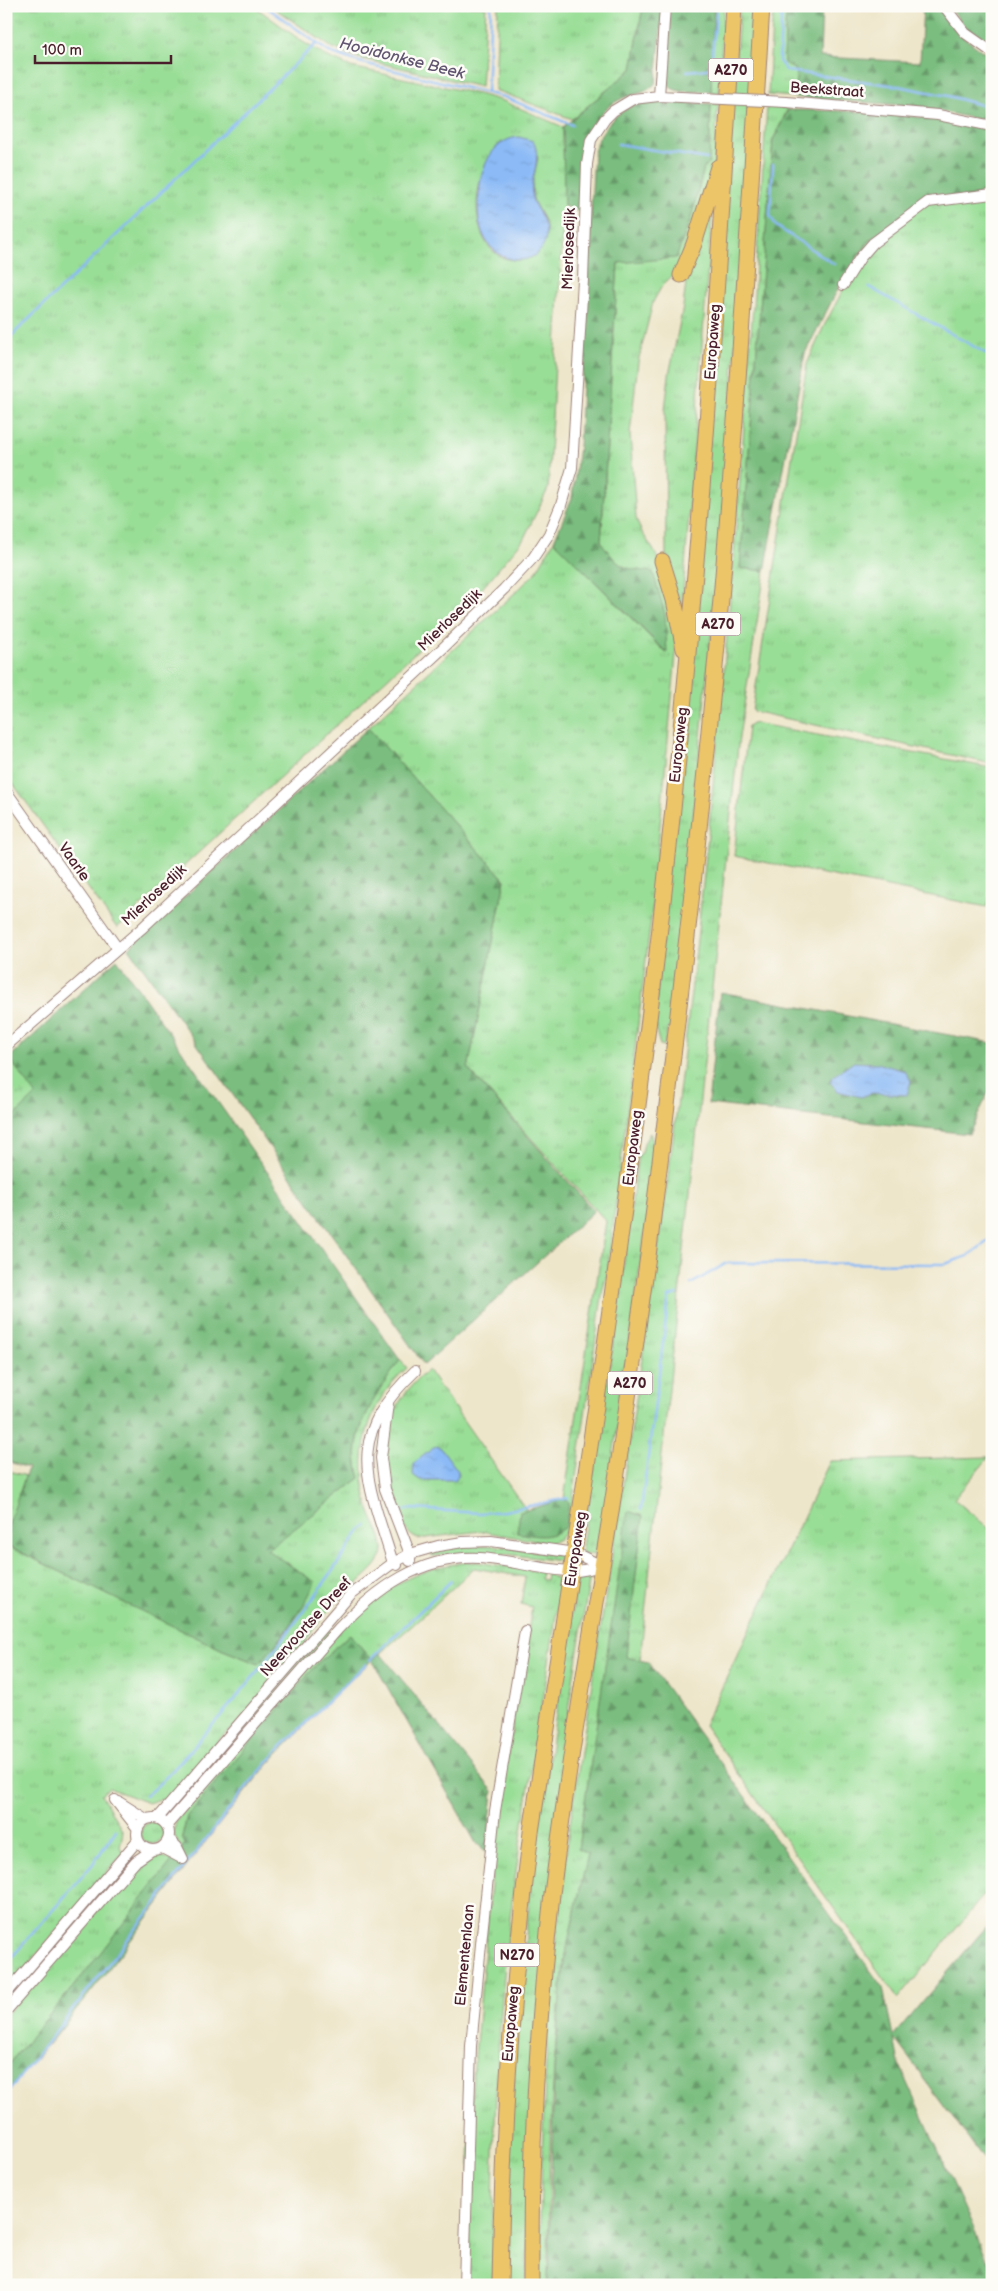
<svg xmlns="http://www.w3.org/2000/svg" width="998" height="2291" font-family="'Balsamiq Sans',sans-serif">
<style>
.grass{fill:url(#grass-tufts);stroke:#727e60;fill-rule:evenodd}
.forest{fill:url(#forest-firs);stroke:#626e55}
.water{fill:url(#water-ripples);stroke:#6a6c90}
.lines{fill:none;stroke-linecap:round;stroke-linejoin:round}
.stream{stroke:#8bbaf6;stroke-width:2.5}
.minor-casing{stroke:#9c827a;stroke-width:12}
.highway-casing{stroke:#9c827a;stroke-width:17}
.minor{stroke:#fff;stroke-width:10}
.highway{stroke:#edc569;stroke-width:15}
.minor-bridge-casing{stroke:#9c827a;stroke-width:12;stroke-linecap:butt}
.minor-bridge{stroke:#fff;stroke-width:10}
.labels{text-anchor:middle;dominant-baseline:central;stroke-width:5;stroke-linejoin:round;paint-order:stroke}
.shield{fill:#fdfcf7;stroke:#806168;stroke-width:1}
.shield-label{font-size:14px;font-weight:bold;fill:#4a1f2b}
.street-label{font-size:15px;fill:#4a1f2b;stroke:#fdfcf7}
.water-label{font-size:16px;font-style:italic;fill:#615572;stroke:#fdfcf7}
</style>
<defs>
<pattern id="grass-tufts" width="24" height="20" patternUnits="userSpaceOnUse" patternTransform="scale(1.25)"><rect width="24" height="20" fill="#99de96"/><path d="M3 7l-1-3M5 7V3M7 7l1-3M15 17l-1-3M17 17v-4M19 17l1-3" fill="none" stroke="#85be81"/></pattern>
<pattern id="forest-firs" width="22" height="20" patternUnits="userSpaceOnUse" patternTransform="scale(1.25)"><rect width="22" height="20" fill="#7abd7f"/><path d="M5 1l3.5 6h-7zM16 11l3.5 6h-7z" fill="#669968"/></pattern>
<pattern id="water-ripples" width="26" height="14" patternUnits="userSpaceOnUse" patternTransform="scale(1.25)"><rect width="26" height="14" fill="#8bbaf6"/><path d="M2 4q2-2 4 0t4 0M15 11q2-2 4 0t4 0" fill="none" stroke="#799fd3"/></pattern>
</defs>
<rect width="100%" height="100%" fill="#fdfcf7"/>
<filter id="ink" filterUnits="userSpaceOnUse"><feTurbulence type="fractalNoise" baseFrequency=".02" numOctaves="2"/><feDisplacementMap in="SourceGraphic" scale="10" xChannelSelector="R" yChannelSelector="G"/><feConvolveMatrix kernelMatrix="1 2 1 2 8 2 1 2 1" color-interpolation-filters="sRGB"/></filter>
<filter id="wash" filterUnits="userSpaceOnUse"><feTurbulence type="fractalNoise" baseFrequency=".0096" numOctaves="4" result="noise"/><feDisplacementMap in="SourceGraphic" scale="20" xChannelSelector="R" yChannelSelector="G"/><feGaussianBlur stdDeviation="1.12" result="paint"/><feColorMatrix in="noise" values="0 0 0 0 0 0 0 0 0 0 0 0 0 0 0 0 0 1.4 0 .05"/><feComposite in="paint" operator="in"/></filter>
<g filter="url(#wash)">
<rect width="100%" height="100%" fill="#eee6ca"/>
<path class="grass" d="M6,6H254L303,42L326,56L351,67L478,94L503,101L563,127L564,206L548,489L523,540L473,599L117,928L6,774ZM502,142L538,157C536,170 529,188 534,202C538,211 548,222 546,233C545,243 539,253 530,257C522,261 513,261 504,258C464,241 473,165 502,142Z
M271,6H486L481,87L359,58L331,47Z
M498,6H643L632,69L572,119L495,90Z
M714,6H724L719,93L711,92Z
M740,6H759L724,506L672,1028H668L664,1046L660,1045L657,1034V1027L654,1026Z
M773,6H786L784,63L797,71L794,97L768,95Z
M711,104H718L714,165L677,271L662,286L653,302L638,362L630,434L636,518C640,534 652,544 658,559C668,585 675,626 676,654L652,911L607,1275L603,1289L569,1525C565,1535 559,1541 548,1543L481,1531L418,1539C405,1534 402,1522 396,1509C373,1458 384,1406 428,1370L527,1511L517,1533L569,1502L564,1499L606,1221L468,1069L505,880L368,728L518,590L536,572L554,541L666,653L653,572C620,568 621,569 601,543L618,263L676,257L691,218L704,168L709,163Z
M767,106L788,108L773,140L740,568L765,571L739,737L640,1660L625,1658L643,1517L629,1511L579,1841L589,1854C578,1898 566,1943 561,1988C550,2084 548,2188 548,2285H539C540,2199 543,2113 548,2027C552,1961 562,1895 569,1830C612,1551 659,1273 691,993C725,698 747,402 767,106Z
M992,195V764L752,711L807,364L824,326L870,239L928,202Z
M713,202L681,618L666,559L665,410L669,375L683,307L687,274Z
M754,723L992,768V890L987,907L734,856L748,727Z
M9,1058L37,1095L6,1125V1060Z
M650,1133L653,1142V1154H656L602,1534L595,1555L581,1553L615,1331L638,1155L642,1153L644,1143Z
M400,1360L407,1368C366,1403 354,1457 369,1509C373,1523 387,1540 382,1555C377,1571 349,1588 338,1601C330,1609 322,1618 315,1627C309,1635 305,1644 299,1652C280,1675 260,1699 240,1721C232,1729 222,1735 215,1744C197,1762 185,1784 168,1803L161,1799L148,1803L109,1788L101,1794L123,1832L120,1847L124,1852L6,1991L7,1546L223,1650L259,1664L285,1634L307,1601L266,1550L360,1478C346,1434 376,1395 400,1360Z
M989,1457L954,1499L992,1531V1885L898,1999L704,1725L830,1461Z
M6,1470L26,1476L6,1532Z
M467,1545L498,1546L561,1555L560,1561L491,1552L432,1556L431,1552Z
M477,1562L542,1572L541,1579L546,1580L547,1573L557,1580L560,1587C543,1713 517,1838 505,1964C495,2070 492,2178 493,2285H467L472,2088L497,1820L532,1607L521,1604L525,1577L474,1568L413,1625L372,1660L350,1634L318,1663L187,1816L182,1837L185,1844L182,1848C174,1839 172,1832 177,1820C214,1777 251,1733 288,1689C315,1657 352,1612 387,1590C415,1572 445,1563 477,1562Z
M578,1574L590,1576L567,1717L568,1741L525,2285H507L511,2112L532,1867Z
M326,1628L330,1631L323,1642L177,1811L172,1806Z
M141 1833a11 11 0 1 1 22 0a11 11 0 1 1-22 0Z
M157,1854L173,1861L83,1975L6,2067V2015L136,1866L148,1855Z
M129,1856L134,1860L6,2008V1997Z"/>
<path class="forest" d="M643,6H663L656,82C648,94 635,93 623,98C579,117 582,171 580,211L564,206L563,127L632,69Z
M668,6H714L711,92C693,90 671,97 663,78Z
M786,6H822L820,57L920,62L923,6H939C951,31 970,42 992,58V122L914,106L794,97L797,71L784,63Z
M949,6H992V47L968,31Z
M647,101L711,104L709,163L704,168L691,218L676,258L618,263L601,542C621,569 620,568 653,572L665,614L667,653L554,541L572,498L579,447L594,152C602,124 620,108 647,101Z
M788,110C856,110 926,114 992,131V193L928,203L870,239L842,281L805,353L765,571L740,568L773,140Z
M368,728L505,880L468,1069L594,1211L424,1365L129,948Z
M117,959L400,1360C377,1394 345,1434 360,1478L267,1550L315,1582C302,1613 281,1639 259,1664L223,1650L118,1600L6,1545V1532L28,1468L6,1461V1124L36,1095L9,1058Z
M720,992L992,1043V1085L969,1134L708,1104Z
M564,1499L569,1502L566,1526C550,1540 536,1536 517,1533L520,1512Z
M628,1511L643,1516L626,1657L648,1662L883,1988L893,2036L992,1920V2170L894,2038L899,2063L992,2270V2285H548L554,2071L561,1988L568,1942L588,1854L578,1849Z
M350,1634L372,1660L380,1653L493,1791L487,1852L476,1843L372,1660C331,1699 291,1737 255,1780C170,1882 97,1994 6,2092V2067L83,1975L185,1844L182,1838L187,1816L318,1663Z"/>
<path class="water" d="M519,137L533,141C544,161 527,180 533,201C537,211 546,220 546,232C548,275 469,273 479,194C480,186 480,178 483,171C489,153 499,139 519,137Z
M854,1062L877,1063L905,1071L911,1081L907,1095L872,1093L861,1097L838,1091L830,1082L832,1077Z
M436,1446L441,1448L458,1471V1476L455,1480H420L413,1475L414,1463Z"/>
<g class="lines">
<path class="stream" d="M265,6L329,52L359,62L504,97L572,125
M782,7L779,61L787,71L898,86L948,96L992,108
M687,71L708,69L711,65L717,6
M487,92L491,6
M618,144L707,159
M773,164L770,215L776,226L834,264
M869,287L992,357
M6,341L316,44
M691,1284L727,1263L945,1264L968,1256L992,1238
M404,1510L412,1509L480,1513L505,1511L568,1498
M641,1510L669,1297L677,1294
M370,1660L451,1581
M145,1796C169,1777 188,1753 208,1730C265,1667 314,1600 361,1529L367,1526
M6,1964L92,1865L116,1830
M6,2095L249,1784L281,1747L366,1664"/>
</g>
</g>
<g filter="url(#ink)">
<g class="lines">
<g class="minor-casing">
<path id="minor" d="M944,6L965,33L992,52
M659,96L665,6
M786,102L938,115L992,126
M843,285L860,258L873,243L928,202L992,194
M6,791L118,949
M6,1046L141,929L443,648L504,589L533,558L549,534L561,505L572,468L583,280L587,164L591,140L605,119L613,111L633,99L659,96L702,98
M388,1403L381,1458L385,1489L410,1554V1561
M397,1565L393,1563C368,1480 342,1440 415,1371
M115,1800L138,1829
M119,1802L146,1819
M137 1834a16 16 0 1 1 32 0a16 16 0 1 1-32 0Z
M158,1818L351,1594L393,1563L410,1554L438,1546L463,1542L491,1541L575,1553L602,1566
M167,1825L338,1629C376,1589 421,1555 480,1558C511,1560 541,1570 571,1571C581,1572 592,1568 602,1566
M169,1839L177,1847L183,1859
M162,1848L183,1859
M6,1994L138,1840
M6,2011L136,1861L152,1850
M464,2285L471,2046L482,1934L495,1811L525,1631"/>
</g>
<g class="highway-casing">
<path id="highway" d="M681,275L694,244L718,167
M662,561L674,600L684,649
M500,2285C502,2133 512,1983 531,1832C577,1534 624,1236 659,936C695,627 716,317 734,6
M531,2285C530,2154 537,2024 552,1894C567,1772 588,1651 608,1530C623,1439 635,1347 648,1256C670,1085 691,913 708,741C732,497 747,251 762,6"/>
</g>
<use href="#minor" class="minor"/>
<use href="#highway" class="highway"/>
<g class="minor-bridge-casing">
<path id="minor-bridge" d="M702,98L786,102"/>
</g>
<use href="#minor-bridge" class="minor-bridge"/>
</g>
</g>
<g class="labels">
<g class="shield">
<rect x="708.5" y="58.5" width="45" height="23" rx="4"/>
<rect x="695.5" y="612.5" width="45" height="23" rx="4"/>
<rect x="607.5" y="1371.5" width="45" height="23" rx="4"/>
<rect x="494.5" y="1943.5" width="45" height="23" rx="4"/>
</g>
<g class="shield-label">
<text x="731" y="70">A270</text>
<text x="718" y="624">A270</text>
<text x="630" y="1383">A270</text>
<text x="517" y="1955">N270</text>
</g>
<g class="street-label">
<text transform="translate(827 90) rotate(4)">Beekstraat</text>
<text transform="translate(569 249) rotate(-88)">Mierlosedijk</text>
<text transform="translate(713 342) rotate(-86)">Europaweg</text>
<text transform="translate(450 620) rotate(-44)">Mierlosedijk</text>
<text transform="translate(679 745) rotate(-84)">Europaweg</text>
<text transform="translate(74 862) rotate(55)">Vaarle</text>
<text transform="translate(154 895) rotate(-43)">Mierlosedijk</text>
<text transform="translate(633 1148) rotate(-83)">Europaweg</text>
<text transform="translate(576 1549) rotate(-81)">Europaweg</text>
<text transform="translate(306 1627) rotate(-48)">Neervoortse Dreef</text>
<text transform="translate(465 1955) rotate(-85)">Elementenlaan</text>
<text transform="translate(511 2024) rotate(-85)">Europaweg</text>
</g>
<g class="water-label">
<text transform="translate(402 59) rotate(14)">Hooidonkse Beek</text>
</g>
</g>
<rect width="998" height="2291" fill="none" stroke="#fdfcf7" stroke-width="25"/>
<path d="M35 55v8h136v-8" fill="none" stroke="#4a1f2b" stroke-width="2.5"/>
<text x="42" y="55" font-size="15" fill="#4a1f2b" stroke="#fdfcf7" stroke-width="4" paint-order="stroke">100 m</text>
</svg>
